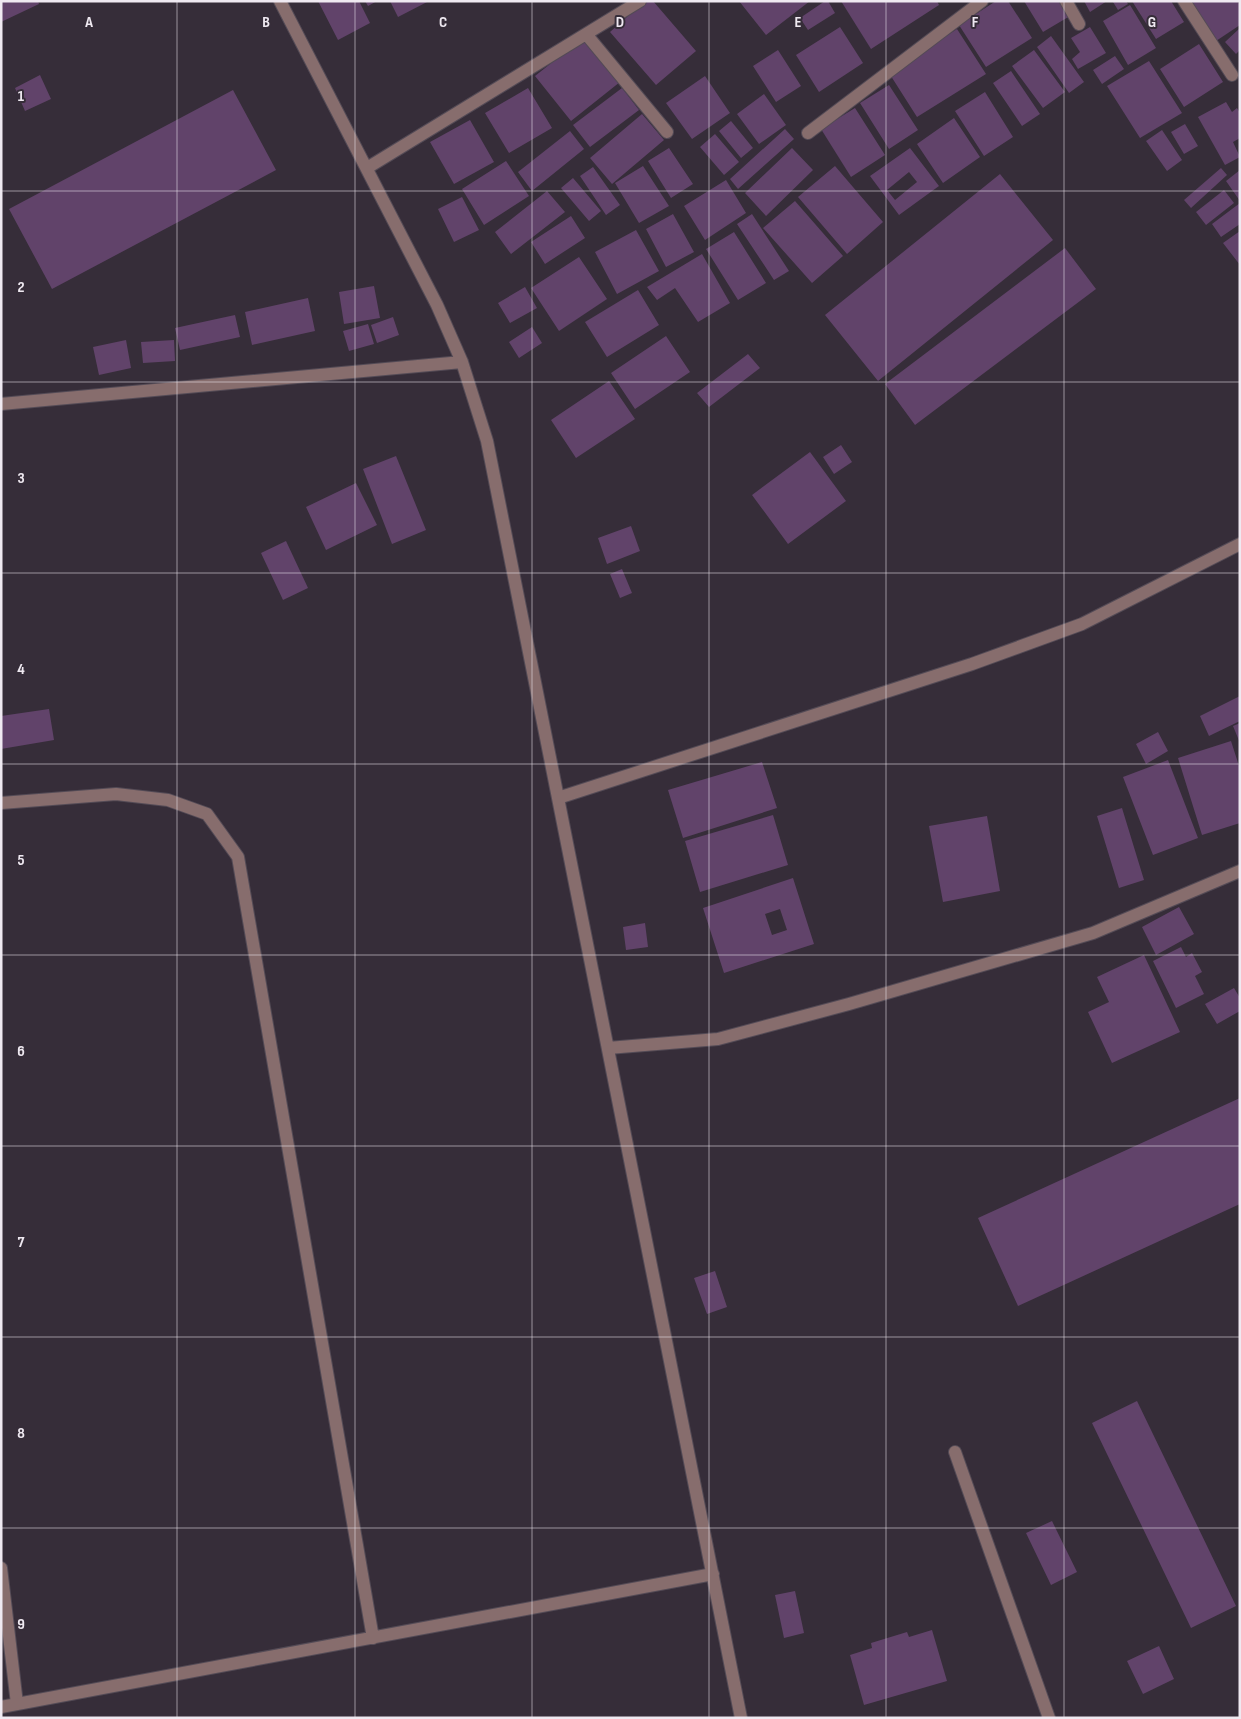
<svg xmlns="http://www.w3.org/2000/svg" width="1241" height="1719" font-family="'Sofia Sans Condensed',sans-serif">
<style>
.building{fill:#61436a;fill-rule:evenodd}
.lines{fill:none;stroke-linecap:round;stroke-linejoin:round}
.minor-casing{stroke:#544b56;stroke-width:14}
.minor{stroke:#876d6d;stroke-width:12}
.grid{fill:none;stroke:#efe9f1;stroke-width:1;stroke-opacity:0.55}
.grid-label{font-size:16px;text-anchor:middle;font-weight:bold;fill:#efe9f1;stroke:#362d39;stroke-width:4;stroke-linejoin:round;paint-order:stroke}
</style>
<rect width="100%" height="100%" fill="#362d39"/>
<path class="building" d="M1,1H38L39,4L1,22Z
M318,1H359L370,23L338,40Z
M365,1H377L368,6Z
M390,1H429L398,17Z
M645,1H653L696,51L656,85L610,32Z
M739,1H810L766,35Z
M825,1H828L835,13L808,30L800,18Z
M841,1H937L939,5L871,49Z
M996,1H1008L1032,38L986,67L959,25Z
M1024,1H1061L1070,16L1043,32Z
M1084,1H1107L1090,12Z
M1115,1H1126L1128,4L1118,10L1113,2Z
M1132,1H1171L1184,22L1156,39Z
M1189,1H1237L1240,5V25L1216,41Z
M1130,5L1156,48L1128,65L1103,21Z
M840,27L863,63L819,92L796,55Z
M1090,27L1106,53L1078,69L1072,59L1080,52L1071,38Z
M1240,28V50L1236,54L1225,42Z
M957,29L986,74L917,117L889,73Z
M1051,36L1084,82L1069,93L1037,47Z
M584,37L620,82L571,121L535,76Z
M1199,44L1223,82L1184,107L1160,69Z
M778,50L801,86L776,102L753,66Z
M1034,50L1065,92L1043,108L1012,66Z
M1115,56L1124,69L1102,84L1093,70Z
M1149,61L1182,113L1140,138L1107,86Z
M1011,71L1040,114L1022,126L993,83Z
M40,75L51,99L25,111L15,88Z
M705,76L730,113L692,139L666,103Z
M889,85L918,130L889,149L860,103Z
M528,88L552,128L509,153L485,113Z
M622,88L639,110L590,147L573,125Z
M233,90L276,170L52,289L9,209Z
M985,92L1013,137L984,156L955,111Z
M764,94L786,125L759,144L737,114Z
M1226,102L1232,112L1237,108L1240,113V138L1233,142L1240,157L1225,165L1198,117Z
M855,108L885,155L851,177L821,129Z
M642,114L664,140L612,184L590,158Z
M954,118L980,157L943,183L917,144Z
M470,120L494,162L454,184L430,142Z
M731,121L753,148L741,158L719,131Z
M1185,124L1198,146L1184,154L1171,132Z
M785,129L794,139L738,189L730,179Z
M1162,130L1182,160L1167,171L1146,141Z
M570,131L584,149L532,191L518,172Z
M715,134L739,162L724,175L700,147Z
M669,148L693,184L671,198L648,161Z
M792,148L813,170L766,216L745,193Z
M910,148L939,186L899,215L870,176ZM909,172L917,182L895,200L887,190Z
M506,161L529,196L484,225L462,189Z
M643,166L669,206L639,223L615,183Z
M835,166L883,222L847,254L798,197Z
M593,167L620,205L606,215L580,176Z
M1221,168L1227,175L1191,208L1184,200Z
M1240,170V201L1226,181Z
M1000,174L1053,240L878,381L825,315Z
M573,178L601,211L589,221L561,188Z
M726,180L746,213L705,240L684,206Z
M1224,190L1234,203L1206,225L1196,212Z
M547,191L565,212L511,254L495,232Z
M462,197L479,230L454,242L438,209Z
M795,201L843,256L812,283L763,228Z
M1240,203V224L1221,237L1212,224Z
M673,214L694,252L666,267L646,229Z
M752,214L789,271L774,280L737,224Z
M571,216L585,238L545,264L531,242Z
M636,230L659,271L617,294L595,252Z
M1240,231V265L1223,243Z
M734,232L766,283L738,300L706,249Z
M1065,248L1096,289L915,425L885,384Z
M702,254L730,303L698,322L675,288L657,300L647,287Z
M579,257L607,299L559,331L531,288Z
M374,286L380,318L344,324L339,292Z
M525,287L537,308L510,323L498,303Z
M638,290L659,325L607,357L585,322Z
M308,298L315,331L252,345L245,312Z
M235,315L240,337L180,350L175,328Z
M393,317L399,335L377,343L371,325Z
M368,324L374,344L349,351L343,331Z
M532,327L542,343L519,358L509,342Z
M666,336L690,372L635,409L611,373Z
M126,340L131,368L99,375L93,347Z
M174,340L175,361L143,363L141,342Z
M748,354L760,368L709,407L697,393Z
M609,381L635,419L576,458L551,420Z
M841,445L852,462L834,474L823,457Z
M810,452L846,501L788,544L752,495Z
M396,456L426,530L392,544L363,469Z
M356,483L377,525L326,550L306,507Z
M631,526L640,551L607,564L598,538Z
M286,541L308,588L283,600L261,553Z
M622,569L632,593L620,598L610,574Z
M1240,696V721L1209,736L1200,716Z
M49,709L54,740L1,749V716Z
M1240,723V743L1233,726Z
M1158,732L1168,751L1146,764L1136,744Z
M1231,741L1240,769V823L1202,835L1178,758Z
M1168,760L1198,838L1153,855L1123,777Z
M762,762L777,808L683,838L668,790Z
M1122,808L1144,880L1119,888L1097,816Z
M773,815L788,865L700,892L685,841Z
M987,816L1000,891L943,902L929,826Z
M793,878L814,944L724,973L703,908ZM780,909L787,930L772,935L765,914Z
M1179,907L1194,934L1156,955L1142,927Z
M645,923L648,947L626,950L623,927Z
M1181,947L1186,957L1192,953L1202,972L1195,976L1204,994L1176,1008L1153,961Z
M1144,955L1180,1032L1112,1063L1088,1012L1109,1002L1097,977Z
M1234,988L1240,998V1011L1217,1024L1205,1004Z
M1240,1098V1204L1018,1306L978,1218Z
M715,1271L727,1307L707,1314L694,1278Z
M1137,1401L1236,1606L1191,1628L1092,1423Z
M1052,1521L1077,1572L1051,1585L1026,1533Z
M795,1591L804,1633L784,1638L775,1595Z
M932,1630L947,1681L864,1705L850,1655L872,1648L871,1643L907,1632L909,1637Z
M1159,1646L1174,1679L1143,1694L1127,1661Z"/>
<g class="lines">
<g class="minor-casing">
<path id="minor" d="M280,1L437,305L462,362L487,441L741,1718
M1066,1L1079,24
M1184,1L1232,75
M586,34L667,132
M808,133L982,1
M367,168L640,1
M1,404L462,362
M558,798L972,664L1082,624L1240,544
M1,803L116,794L168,800L207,814L238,857L373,1638
M608,1048L718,1039L849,1004L1093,933L1240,871
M955,1452L1049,1718
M1,1568L17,1704
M1,1707L713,1574"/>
</g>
<use href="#minor" class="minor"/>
</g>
<path class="grid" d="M177,1V1718M355,1V1718M532,1V1718M709,1V1718M886,1V1718M1064,1V1718M1,191H1240M1,382H1240M1,573H1240M1,764H1240M1,955H1240M1,1146H1240M1,1337H1240M1,1528H1240"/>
<g class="grid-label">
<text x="89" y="27">A</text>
<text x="266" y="27">B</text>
<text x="443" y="27">C</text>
<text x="620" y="27">D</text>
<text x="798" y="27">E</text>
<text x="975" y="27">F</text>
<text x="1152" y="27">G</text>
<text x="21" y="101">1</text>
<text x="21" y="292">2</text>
<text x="21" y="483">3</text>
<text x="21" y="674">4</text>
<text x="21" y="865">5</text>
<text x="21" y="1056">6</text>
<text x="21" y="1247">7</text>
<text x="21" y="1438">8</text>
<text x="21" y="1629">9</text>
</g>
<rect width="1241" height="1719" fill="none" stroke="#efe9f1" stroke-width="5"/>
</svg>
